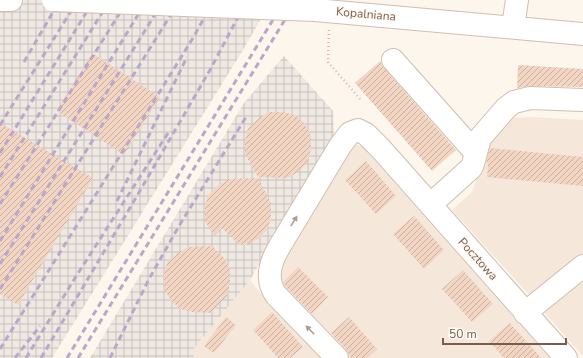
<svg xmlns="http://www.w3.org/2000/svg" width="583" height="358" font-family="'Nunito Sans',sans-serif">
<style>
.residential{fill:#f5e8da}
.industrial{fill:url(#industrial-grid)}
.building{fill:url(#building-hatch)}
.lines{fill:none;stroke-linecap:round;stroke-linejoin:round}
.minor-casing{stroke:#d1beb0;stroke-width:24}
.path{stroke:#d9b8a5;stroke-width:2.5;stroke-dasharray:1 3;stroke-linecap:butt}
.minor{stroke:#fff;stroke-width:22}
.rail{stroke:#b9a8c9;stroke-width:3;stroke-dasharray:6 4;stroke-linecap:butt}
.minor-bridge-casing{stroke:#d1beb0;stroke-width:24;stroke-linecap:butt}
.minor-bridge{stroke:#fff;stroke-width:22}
.oneway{fill:#af9d94}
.labels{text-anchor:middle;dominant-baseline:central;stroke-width:3;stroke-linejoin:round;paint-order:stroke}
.street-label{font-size:12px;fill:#7a5c4d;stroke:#fffaf3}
</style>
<defs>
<pattern id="industrial-grid" width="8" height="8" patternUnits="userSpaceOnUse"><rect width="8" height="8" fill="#efe9e4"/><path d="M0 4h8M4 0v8" fill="none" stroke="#c7c0bb"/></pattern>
<pattern id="building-hatch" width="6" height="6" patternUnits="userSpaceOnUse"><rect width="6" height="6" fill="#f3d5c3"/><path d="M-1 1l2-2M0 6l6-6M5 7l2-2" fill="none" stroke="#cab0a1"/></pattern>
</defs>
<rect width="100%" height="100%" fill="#fdf6ec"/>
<path class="residential" d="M532,117L583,120V258L533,299L452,210L472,192L481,167L484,148L507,118Z
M355,144L361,146L367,150V152L550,358H347L279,282L278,270L346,150Z
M583,275V356L544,312L545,305Z
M250,280L260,293L278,307L327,358H195L191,352Z"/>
<path class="industrial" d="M0,0H272L243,50L52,358H0Z
M284,56L333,111L334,134L250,280L191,352L195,358H90L244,103Z"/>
<path class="building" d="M92,53L160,97L124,155L57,111Z
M380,61L384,68L456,150L432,171L355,83Z
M518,65L583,69V87L530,86L517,88Z
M269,112H282L295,115L305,124L311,136V149L308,162L298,172L287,178L258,177L245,154V141L248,128L259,118Z
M0,123L93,178L18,305L0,294Z
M490,148L583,157V186L487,177L488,163H486Z
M366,161L396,196L376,214L345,180Z
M258,178L271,203V216L268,229L258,239L247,245H240L222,228L214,236L205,221V208L208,195L219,185L229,179Z
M414,216L444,250L424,269L393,234Z
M212,246L224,258L230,270V283L227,296L211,313L193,312L180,309L170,299L164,289V275L167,263L178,253L188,247Z
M298,267L328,297L312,314L286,287L283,282Z
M463,270L493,304L472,322L442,289Z
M272,312L303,347L290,358H278L253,330Z
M226,317L236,325L214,353L204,346Z
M349,317L377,349L367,358H351L346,349L331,333Z
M510,323L541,358H504L489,341Z"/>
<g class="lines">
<g class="minor-casing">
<path id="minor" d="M0,0H11
M315,10L583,34
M513,27L517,0
M393,60L475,152
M430,205L471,168L473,164L480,138L506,108L514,102L530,98L583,100
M525,313L583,266
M337,358L276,295C264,278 271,260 281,244L340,146L350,133L358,130L366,134L381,149L566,358"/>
</g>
<path class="path" d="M329,30L328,62L361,100"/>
<use href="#minor" class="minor"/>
<path class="rail" d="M24,62L60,0
M0,125L78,0
M0,153L94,0
M0,177L110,0
M117,201L187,57
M0,204L128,0
M0,241L147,0
M0,264L164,0
M0,289L180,0
M0,349L193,38L214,0
M15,358L40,326
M26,358L75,278L170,130
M41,358L134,201L210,70L247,0
M67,358L285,0
M78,358L297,0
M110,358L149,279L179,226L246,117"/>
<g class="minor-bridge-casing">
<path id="minor-bridge" d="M53,0L315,10"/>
</g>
<use href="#minor-bridge" class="minor-bridge"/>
</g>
<defs><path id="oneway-solid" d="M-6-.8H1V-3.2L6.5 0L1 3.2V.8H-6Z"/></defs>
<g class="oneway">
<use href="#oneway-solid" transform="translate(294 221) rotate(-59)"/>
<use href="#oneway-solid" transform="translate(310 330) rotate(-134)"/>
</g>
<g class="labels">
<g class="street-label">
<text transform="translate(366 14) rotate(5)">Kopalniana</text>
<text transform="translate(478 259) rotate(48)">Pocztowa</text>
</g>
</g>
<path d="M443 338v6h123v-6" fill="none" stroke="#7a5c4d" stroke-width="2"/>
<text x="449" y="338" font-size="12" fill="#7a5c4d" stroke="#fffaf3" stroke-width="3" paint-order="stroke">50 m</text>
</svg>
